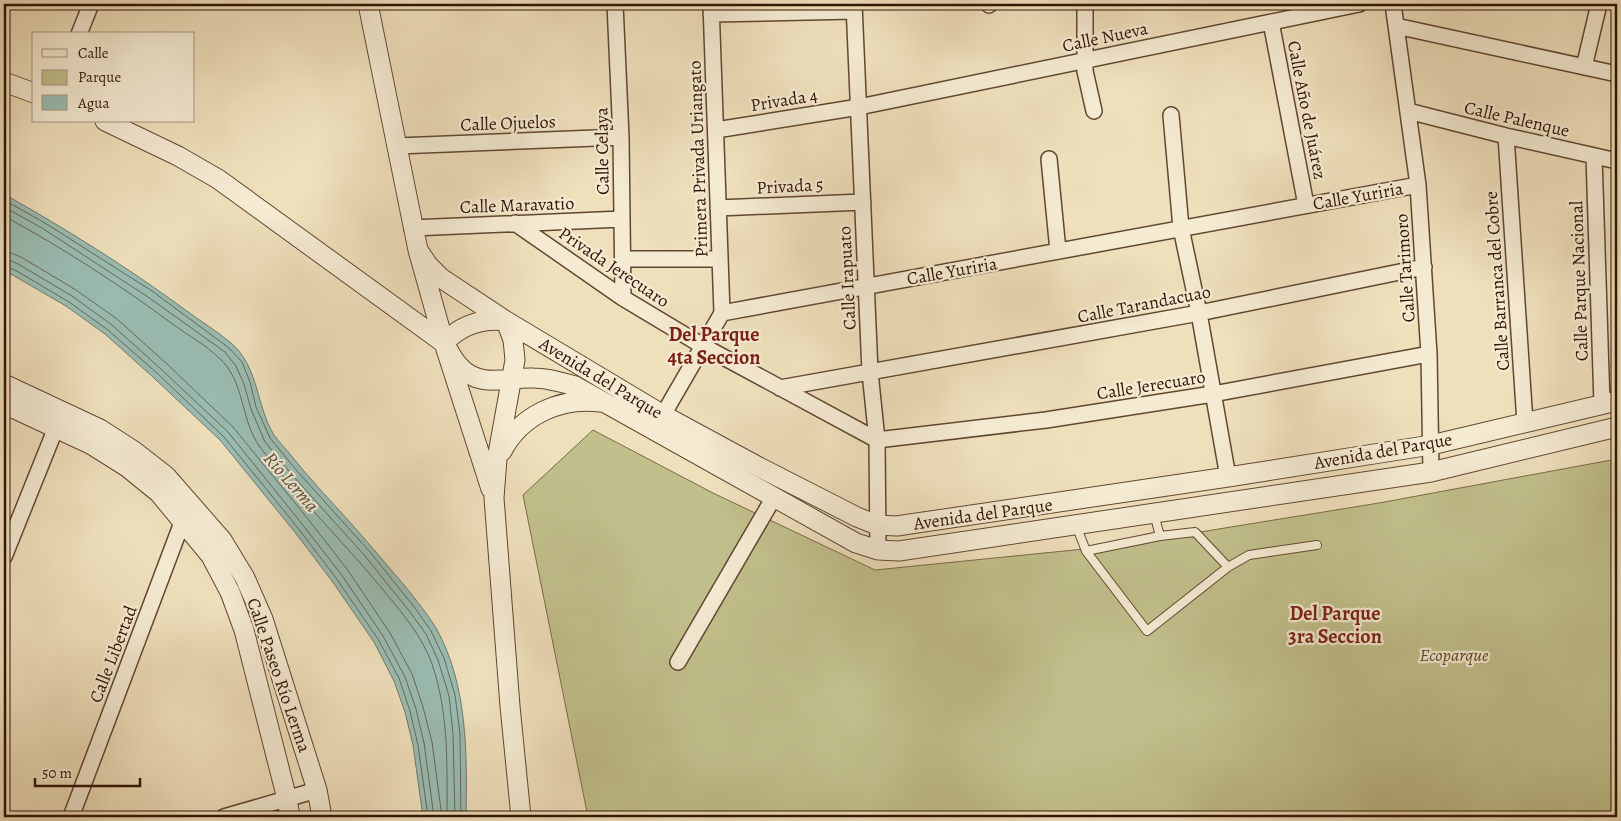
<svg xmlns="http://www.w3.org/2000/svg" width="1621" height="821" font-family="Alegreya,serif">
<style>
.green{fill:#c1c08c;stroke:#7a6a48}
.water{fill:#9abdb3;stroke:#70796d}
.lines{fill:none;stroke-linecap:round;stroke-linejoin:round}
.shore{stroke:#66685c;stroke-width:1}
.service-casing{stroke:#614732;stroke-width:10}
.minor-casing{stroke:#614732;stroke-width:18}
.tertiary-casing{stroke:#614732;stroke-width:21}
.service{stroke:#f5ebd3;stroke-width:8}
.minor{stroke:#f5ebd3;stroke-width:15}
.tertiary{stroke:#f5ebd3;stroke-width:19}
.labels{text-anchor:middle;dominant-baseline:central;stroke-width:4.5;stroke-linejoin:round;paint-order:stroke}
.street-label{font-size:18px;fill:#321404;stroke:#f5ebd3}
.park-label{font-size:18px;font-style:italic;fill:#5d482d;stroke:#f5ebd3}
.water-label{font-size:19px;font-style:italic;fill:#564f41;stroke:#f5ebd3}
.quarter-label{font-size:20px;font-weight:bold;fill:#7a1f14;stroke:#f5ebd3}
</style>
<rect width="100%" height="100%" fill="#efe0bc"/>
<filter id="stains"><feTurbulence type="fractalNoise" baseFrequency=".004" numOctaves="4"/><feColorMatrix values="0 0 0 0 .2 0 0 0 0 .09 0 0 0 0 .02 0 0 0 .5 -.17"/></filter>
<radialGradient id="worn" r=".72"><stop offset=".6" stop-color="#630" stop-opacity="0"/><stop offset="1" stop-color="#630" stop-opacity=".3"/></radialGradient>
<path class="green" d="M593,430L713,493L875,570L1114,546L1379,503L1617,459V817H588L523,495Z"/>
<path class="water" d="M4,194C66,229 127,267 184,309C200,321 217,331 231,343C259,367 256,406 274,435C279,442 285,448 290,454C308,477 328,498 347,519C367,541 385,563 404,585C415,599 427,613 436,628C468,685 467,754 466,817H423L413,745L405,712L394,681L374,642L332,581L294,531L220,440L154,378L105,334L66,306L4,270Z"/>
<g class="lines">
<path class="shore" d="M4,200L45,223L152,291L229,348L242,362L250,382L256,407L270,438L298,472L370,552L415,608L431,631L444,658L455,695L460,734L461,817
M4,207L42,228L148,297L225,352L236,366L244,384L251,409L265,442L293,476L365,556L410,612L426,634L438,660L449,696L453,734L455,817
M4,216C63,248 120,285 174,325C189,336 206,345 219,358C245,380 240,420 260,447C298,498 344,542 384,591C403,614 422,636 432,664C449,713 447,766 447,817
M4,252L11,253L21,257L76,290L117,319L167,364L233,427L308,519L347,569L390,633L412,674L423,707L432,742L442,817
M4,259L9,260L18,264L72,296L112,325L162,370L228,432L302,524L341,574L383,636L405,677L416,709L424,743L434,817
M4,266L15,270L69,302L108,330L158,374L224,437L298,528L336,578L378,639L399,678L410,711L418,745L428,817"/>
<g class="service-casing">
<path id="service" d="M1076,525L1086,551L1147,631L1228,567L1195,532L1160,536L1154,514
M1086,551L1160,536
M1228,567L1249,555L1317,545"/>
</g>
<g class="minor-casing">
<path id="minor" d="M615,4L621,137L623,298
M711,4L722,313
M854,4L870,372L877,440L878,550
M989,4V5
M1085,4V71L1094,111
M1393,4L1418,185L1429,354L1431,472
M711,14L854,11
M1271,22L1306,205
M1396,26L1617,74
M79,34L91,4
M1584,67L1599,4
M1408,111L1506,136L1617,161
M1171,115L1181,228L1199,313L1228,477
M716,130L859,107L1359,4
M1506,136L1525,423
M397,146L621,137
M1594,156L1602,404
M1049,159L1058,251
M718,208L863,202
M515,223L623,298L703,346L877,440L1046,420L1213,394L1429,354
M412,228L622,219
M623,259H720
M722,313L1418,185
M780,388L1199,313L1424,267
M663,415L722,313
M4,557L59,420
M678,662L774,497
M71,817L186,512
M224,817L317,790"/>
</g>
<g class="tertiary-casing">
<path id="tertiary" d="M368,4L418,250L444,343L491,489
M4,82L34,93
M105,121L178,156L218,179L444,343C449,351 453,360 459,366C479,389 508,377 533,378C547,378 561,382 575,386L856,543L878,550L899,551L1431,472L1617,427
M418,250L428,265L441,278L506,321L663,415L759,467L857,517L877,525L897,526L910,524L1228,477L1431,445L1617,401
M444,343C461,325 481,318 506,321L513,340L515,360L497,459L494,498L510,706L521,817
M4,384L100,429L134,451L166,476L222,540L245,578L263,619L317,790L322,817
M4,404L92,445L127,467L159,493L211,556L230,592L244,630L287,799L290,817
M502,451C521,415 560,397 600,402"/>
</g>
<use href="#service" class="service"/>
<use href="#minor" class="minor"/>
<use href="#tertiary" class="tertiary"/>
</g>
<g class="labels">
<g class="street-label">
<text transform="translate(1105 37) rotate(-12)">Calle Nueva</text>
<text transform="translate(784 100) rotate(-9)">Privada 4</text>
<text transform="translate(1307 110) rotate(79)">Calle Año de Juárez</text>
<text transform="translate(1517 119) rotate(13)">Calle Palenque</text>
<text transform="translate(508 123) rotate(-2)">Calle Ojuelos</text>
<text transform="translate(602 151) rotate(-91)">Calle Celaya</text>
<text transform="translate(698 159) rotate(-92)">Primera Privada Uriangato</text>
<text transform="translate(790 186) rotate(-3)">Privada 5</text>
<text transform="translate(1358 196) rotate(-10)">Calle Yuriria</text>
<text transform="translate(517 205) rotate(-2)">Calle Maravatio</text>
<text transform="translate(614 267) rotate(34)">Privada Jerecuaro</text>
<text transform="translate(1405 268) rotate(-94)">Calle Tarimoro</text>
<text transform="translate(952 271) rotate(-10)">Calle Yuriria</text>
<text transform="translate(847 278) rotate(-93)">Calle Irapuato</text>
<text transform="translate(1497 281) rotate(-94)">Calle Barranca del Cobre</text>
<text transform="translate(1579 281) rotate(-92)">Calle Parque Nacional</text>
<text transform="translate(1144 304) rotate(-11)">Calle Tarandacuao</text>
<text transform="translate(601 378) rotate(31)">Avenida del Parque</text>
<text transform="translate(1151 385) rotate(-9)">Calle Jerecuaro</text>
<text transform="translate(1383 451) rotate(-10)">Avenida del Parque</text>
<text transform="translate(983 514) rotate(-8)">Avenida del Parque</text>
<text transform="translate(113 654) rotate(-69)">Calle Libertad</text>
<text transform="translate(279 675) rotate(71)">Calle Paseo Río Lerma</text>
</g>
<g class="park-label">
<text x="1454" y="655">Ecoparque</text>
</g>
<g class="water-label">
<text transform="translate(291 482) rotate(49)">Río Lerma</text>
</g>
<g class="quarter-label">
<text x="714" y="334">Del Parque<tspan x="714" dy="23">4ta Seccion</tspan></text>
<text x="1335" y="613">Del Parque<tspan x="1335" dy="23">3ra Seccion</tspan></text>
</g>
</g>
<rect width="1621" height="821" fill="none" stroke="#efe0bc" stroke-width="20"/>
<rect x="5" y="5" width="1611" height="811" fill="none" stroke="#321404" stroke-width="2.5"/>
<rect x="10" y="10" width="1601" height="801" fill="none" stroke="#321404"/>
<rect x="32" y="32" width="162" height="90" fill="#f5ebd3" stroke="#a79580"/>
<rect x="42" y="49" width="25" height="8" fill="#f5ebd3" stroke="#a79580"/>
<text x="78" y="58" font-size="15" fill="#321404">Calle</text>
<rect x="42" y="70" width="25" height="15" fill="#c1c08c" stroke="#a79580"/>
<text x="78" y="82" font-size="15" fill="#321404">Parque</text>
<rect x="42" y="95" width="25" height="15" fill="#9abdb3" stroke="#a79580"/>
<text x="78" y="108" font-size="15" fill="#321404">Agua</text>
<path d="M35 778v8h105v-8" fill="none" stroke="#321404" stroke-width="2.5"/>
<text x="42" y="778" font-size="15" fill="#321404" stroke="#f5ebd3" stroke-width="4" paint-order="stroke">50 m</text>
<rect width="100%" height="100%" filter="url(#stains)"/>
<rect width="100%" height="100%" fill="url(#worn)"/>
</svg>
